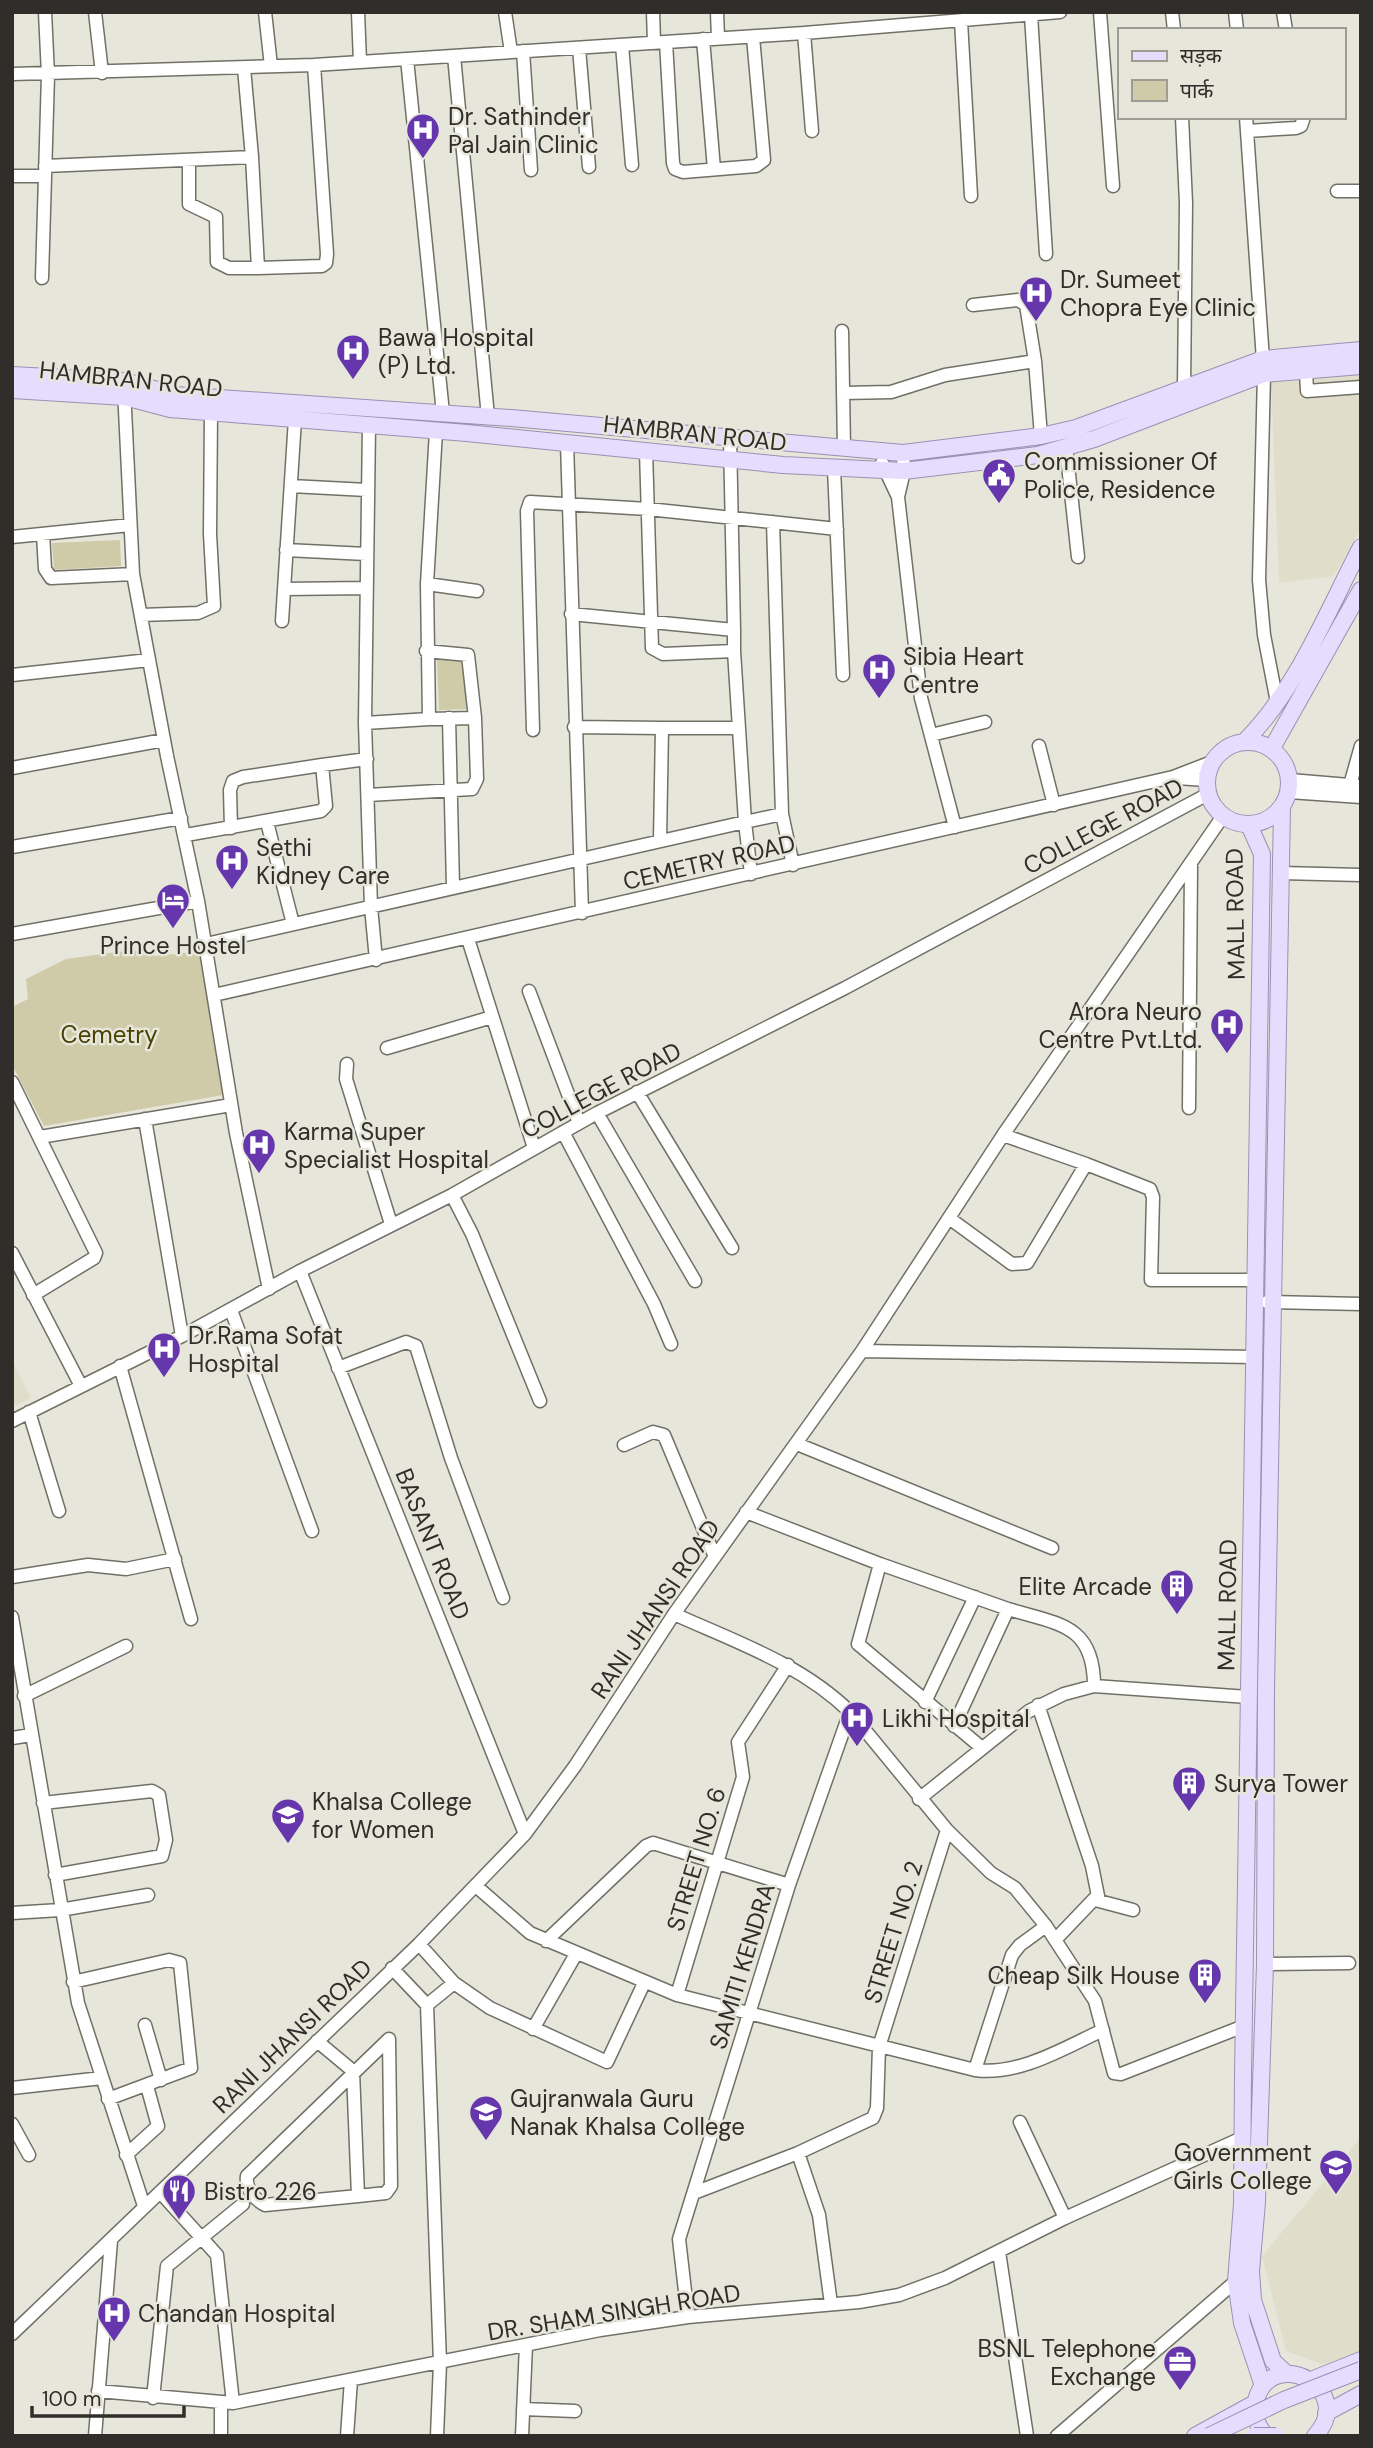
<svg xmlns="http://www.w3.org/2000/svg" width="1373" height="2448" font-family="'DM Sans','Noto Sans Devanagari',sans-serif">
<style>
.built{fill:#e0decb}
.green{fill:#cfcaa7}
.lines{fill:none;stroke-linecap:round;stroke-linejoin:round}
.minor-casing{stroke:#717066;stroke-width:15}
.major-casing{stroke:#9a90b3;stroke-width:18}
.minor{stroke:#fff;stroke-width:12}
.major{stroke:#e5dcfe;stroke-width:16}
.major-bridge-casing{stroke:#9a90b3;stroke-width:18;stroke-linecap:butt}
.major-bridge{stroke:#e5dcfe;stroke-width:16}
.labels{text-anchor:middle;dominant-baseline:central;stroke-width:5;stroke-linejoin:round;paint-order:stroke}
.poi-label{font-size:24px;fill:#2f2e2a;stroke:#e7e6db;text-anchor:start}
.street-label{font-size:24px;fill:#2f2e2a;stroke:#e7e6db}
.park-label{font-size:24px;fill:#4a4200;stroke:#e7e6db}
</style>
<rect width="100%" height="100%" fill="#e7e6db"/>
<path class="built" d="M1361,372V528L1334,576L1279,583L1271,380Z
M12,1360L31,1398L12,1407Z
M1361,2137V2357L1351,2362L1321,2364L1286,2351L1262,2256Z"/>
<path class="green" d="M120,540L121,566L54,570L52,543Z
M465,657L466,709L439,710L437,658Z
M132,950L155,956L202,951L223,1095L44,1126L12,1065V1007L28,999L26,979L66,959Z"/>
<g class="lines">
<g class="minor-casing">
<path id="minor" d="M95,12L102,73
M265,12L271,66
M358,12L360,62
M505,12L511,52
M653,12L654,42
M717,12L718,38
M1100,12L1113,186
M1172,12L1174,30
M1235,12L1237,30
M1283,12L1286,30
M1031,15L1046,254
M961,21L971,196
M804,33L812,131
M703,39L714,169
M666,42L673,163L675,169L683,172L756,166L764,160L753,37
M622,45L632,165
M579,48L589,167
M523,51L531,170
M454,56L488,417
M407,59L443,413
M244,68L252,157
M12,74L314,65L804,33L1060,12
M1182,117L1186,203L1184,388
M1246,117L1264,374L1259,580L1264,635L1277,702
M1247,131L1296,128L1301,126L1304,117
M189,160V204L216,217L217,262L229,268H258
M45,166L252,157L258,268L322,266L326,263L327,254L314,65
M12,176H45
M1337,191H1361
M42,278L48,75L45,12
M973,305L1018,300L1026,305L1035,361L1041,436
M842,331L844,448
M1306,371L1307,391L1361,387
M124,389L133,574L167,756L198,901L236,1133L269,1289
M844,393L891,392L945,375L1035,361
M369,425L365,723L371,907L376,960
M730,438L734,630
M567,443L582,913
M1066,447L1078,557
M903,453L904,471L898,497L921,698L955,827
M882,463L898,497
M834,468L843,675
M291,486L367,490
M43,534L45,569L51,578L133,574
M12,537L130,525
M286,550L366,554
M427,584L477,591
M284,589L366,588
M571,614L734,630V651
M141,615L198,613L214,606L210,534L211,411
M282,621L295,419
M426,651L468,655L475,718L429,719
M12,675L149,660
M449,718L453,886
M365,723L429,719L427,584L436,431
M574,727L662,728
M533,730L527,511L530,502L648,509L837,529
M931,735L985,722
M1039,746L1054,805
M12,768L164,740
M1177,778L1206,780
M1290,780L1361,786
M1350,785L1361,746
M1289,792L1361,797
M368,795L472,789L477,779L475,718
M782,814L793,865
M267,822L293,924
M231,828L230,790L233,781L243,777L322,765
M186,835L321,811L326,806L322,765L367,759
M660,840L662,728H739
M12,847L181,818
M1281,873L1361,875
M751,874L745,822L782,814L773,522
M12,934L198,901
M468,939L534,1148
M206,944L745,822L734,651L663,654L652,648L646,451
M529,991L579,1123
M214,995L1173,777L1212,762
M387,1048L492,1017
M347,1064L346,1079L391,1224
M12,1082L96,1253L94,1258L33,1295
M637,1092L732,1248
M1189,1108L1191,866
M597,1113L695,1281
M145,1119L182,1336
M563,1132L654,1304L671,1344
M40,1137L231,1105
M1086,1164L1150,1189L1153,1197L1151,1280H1254
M452,1195L472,1234L540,1401
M949,1218L1012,1264L1027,1263L1086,1164L1003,1135
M12,1253L81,1386
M300,1271L525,1834
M1267,1302L1361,1304
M231,1310L312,1531
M862,1351L1255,1357
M120,1366L191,1619
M338,1368L406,1342L416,1346L451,1458L503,1598
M29,1412L59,1511
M12,1421L182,1336L300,1271L452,1195L597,1113L845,988L1208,794
M797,1444L1052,1548
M624,1445L653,1432L664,1435L715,1557
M746,1512L880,1564L858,1644L982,1748
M880,1564L1008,1609L954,1726
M12,1577L88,1565L126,1569L175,1559
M1008,1609C1058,1624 1094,1624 1094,1686
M674,1614C736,1642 801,1664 850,1712L947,1830L991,1873L1015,1888L1046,1926L1095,2001L1114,2073L1121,2074L1244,2026
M12,1617L78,2003L144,2206
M24,1696L126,1646
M925,1702L975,1597
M1038,1705L1092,1866L1099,1901L1133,1910
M12,1738L31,1735
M919,1799L1029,1711L1064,1694L1094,1686L1248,1697
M43,1803L152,1791L159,1795L166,1840L162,1856L55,1875
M477,1887L530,1933L677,1995L975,2070C1019,2076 1064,2048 1103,2030
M12,1913L60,1910L148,1895
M1055,1940L1097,1896
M546,1941L646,1846L653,1843L789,1885
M419,1944L454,1983L427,2005
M1265,1964L1349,1963
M392,1968L427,2005L440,2363L437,2436
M73,1982L169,1960L180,1963L191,2068L108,2099
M454,1983L490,2008L607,2062L644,1983
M677,1995L743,1777L738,1742L788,1665
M145,2025L161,2080
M533,2029L576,1954
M317,2041L353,2071L358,2196L265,2205C255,2200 245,2188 247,2176L389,2039
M975,2070L1012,1955L1020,1945L1046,1926
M12,2088L102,2078
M1020,2122L1065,2218
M12,2124L29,2155
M798,2153L819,2215L831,2304
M126,2155L158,2126L147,2086
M160,2192L217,2255L233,2403
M694,2193L798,2153L873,2118L877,2108L879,2047L947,1830
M358,2196L386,2193L391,2186L389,2039
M999,2252L1027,2436
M688,2317L679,2239L789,1885L850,1712
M12,2334L419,1944L525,1834L575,1766L674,1614L862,1351L1003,1135L1223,816
M98,2391L233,2403L600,2330L688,2317L859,2302L899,2295L945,2278L1065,2218L1244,2137
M153,2398L167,2266L243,2204
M523,2409L575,2411
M95,2436L111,2241
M221,2436V2404
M347,2436L351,2380
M522,2436L526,2345
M1057,2436L1236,2281"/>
</g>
<g class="major-casing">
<path id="major" d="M12,375L124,381L176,395L511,418L903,453L1041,436L1076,428L1263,359L1361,350
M12,390L125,397L170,409L467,433L783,465L904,471L1038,455L1094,439L1264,374L1361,366
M1245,741C1295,692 1328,610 1361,547
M1207 783a41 41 0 1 1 82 0a41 41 0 1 1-82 0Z
M1272,748L1361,590
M1282,808L1266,1689L1265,1964L1257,2202L1251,2271L1253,2300L1273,2361L1287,2374
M1249,825L1262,854L1243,2075L1242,2204L1236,2281L1242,2323L1263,2386
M1311,2380L1361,2360
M1326,2413L1361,2394
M1195,2436L1255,2403
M1266,2436C1257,2426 1252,2414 1256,2400C1272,2344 1358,2389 1315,2436"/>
</g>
<use href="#minor" class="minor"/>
<use href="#major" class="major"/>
<g class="major-bridge-casing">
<path id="major-bridge" d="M1209,2436L1284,2400L1361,2370
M1254,2436H1276"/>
</g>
<use href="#major-bridge" class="major-bridge"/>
</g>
<defs>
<g id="hospital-pin" transform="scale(1.75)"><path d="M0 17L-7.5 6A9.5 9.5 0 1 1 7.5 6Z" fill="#6636ad" stroke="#e7e6db"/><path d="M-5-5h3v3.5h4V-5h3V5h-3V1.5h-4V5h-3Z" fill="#fff"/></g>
<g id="civic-pin" transform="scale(1.75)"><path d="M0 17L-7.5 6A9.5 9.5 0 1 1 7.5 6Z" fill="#6636ad" stroke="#e7e6db"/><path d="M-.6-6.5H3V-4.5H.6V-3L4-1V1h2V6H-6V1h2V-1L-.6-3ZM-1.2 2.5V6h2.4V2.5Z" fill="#fff"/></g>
<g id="hotel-pin" transform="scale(1.75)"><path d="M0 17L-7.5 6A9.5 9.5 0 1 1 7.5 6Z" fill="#6636ad" stroke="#e7e6db"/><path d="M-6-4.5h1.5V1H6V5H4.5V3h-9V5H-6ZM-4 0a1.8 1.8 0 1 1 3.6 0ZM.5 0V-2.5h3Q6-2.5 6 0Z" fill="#fff"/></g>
<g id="building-pin" transform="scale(1.75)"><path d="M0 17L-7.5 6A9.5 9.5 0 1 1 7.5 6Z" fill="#6636ad" stroke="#e7e6db"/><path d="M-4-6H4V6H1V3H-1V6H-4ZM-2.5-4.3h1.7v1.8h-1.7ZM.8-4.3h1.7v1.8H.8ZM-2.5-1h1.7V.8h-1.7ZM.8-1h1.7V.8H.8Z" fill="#fff"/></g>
<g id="university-pin" transform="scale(1.75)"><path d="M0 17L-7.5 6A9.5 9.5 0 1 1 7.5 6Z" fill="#6636ad" stroke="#e7e6db"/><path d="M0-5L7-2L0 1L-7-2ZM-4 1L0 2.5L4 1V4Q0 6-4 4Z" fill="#fff"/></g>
<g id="restaurant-pin" transform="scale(1.75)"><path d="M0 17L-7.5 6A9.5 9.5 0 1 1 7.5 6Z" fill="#6636ad" stroke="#e7e6db"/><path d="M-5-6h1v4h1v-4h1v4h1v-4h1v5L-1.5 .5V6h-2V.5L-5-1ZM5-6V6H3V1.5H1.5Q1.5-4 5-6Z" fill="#fff"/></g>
<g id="office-pin" transform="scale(1.75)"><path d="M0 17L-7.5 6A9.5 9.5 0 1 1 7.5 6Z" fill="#6636ad" stroke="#e7e6db"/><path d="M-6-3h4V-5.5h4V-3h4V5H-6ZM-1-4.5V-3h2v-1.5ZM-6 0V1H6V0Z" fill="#fff"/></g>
</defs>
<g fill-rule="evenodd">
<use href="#hospital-pin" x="423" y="130"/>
<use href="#hospital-pin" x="1036" y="293"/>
<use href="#hospital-pin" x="353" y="351"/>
<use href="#civic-pin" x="999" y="475"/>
<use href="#hospital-pin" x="879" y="670"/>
<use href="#hospital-pin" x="232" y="861"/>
<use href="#hotel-pin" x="173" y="900"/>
<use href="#hospital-pin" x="1227" y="1025"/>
<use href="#hospital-pin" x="259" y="1145"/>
<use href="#hospital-pin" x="164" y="1349"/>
<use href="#building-pin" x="1177" y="1586"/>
<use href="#hospital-pin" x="857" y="1718"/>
<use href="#building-pin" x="1189" y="1783"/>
<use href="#university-pin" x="288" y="1815"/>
<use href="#building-pin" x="1205" y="1975"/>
<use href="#university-pin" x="486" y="2112"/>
<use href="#university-pin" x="1336" y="2166"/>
<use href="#restaurant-pin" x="179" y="2191"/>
<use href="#hospital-pin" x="114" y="2313"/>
<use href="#office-pin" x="1180" y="2362"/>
</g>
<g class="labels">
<g class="poi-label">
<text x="448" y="116">Dr. Sathinder<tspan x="448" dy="28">Pal Jain Clinic</tspan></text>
<text x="1060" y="279">Dr. Sumeet<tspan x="1060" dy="28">Chopra Eye Clinic</tspan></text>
<text x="378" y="337">Bawa Hospital<tspan x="378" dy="28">(P) Ltd.</tspan></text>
<text x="1024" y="461">Commissioner Of<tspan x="1024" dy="28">Police, Residence</tspan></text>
<text x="903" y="656">Sibia Heart<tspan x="903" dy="28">Centre</tspan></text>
<text x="256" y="847">Sethi<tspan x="256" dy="28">Kidney Care</tspan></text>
<text x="173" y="945" text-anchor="middle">Prince Hostel</text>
<text x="1202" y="1011" text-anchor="end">Arora Neuro<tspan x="1202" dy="28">Centre Pvt.Ltd.</tspan></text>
<text x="284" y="1131">Karma Super<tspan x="284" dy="28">Specialist Hospital</tspan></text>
<text x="188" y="1335">Dr.Rama Sofat<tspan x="188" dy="28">Hospital</tspan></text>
<text x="1152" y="1586" text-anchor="end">Elite Arcade</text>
<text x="882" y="1718">Likhi Hospital</text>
<text x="1214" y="1783">Surya Tower</text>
<text x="312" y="1801">Khalsa College<tspan x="312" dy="28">for Women</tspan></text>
<text x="1180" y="1975" text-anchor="end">Cheap Silk House</text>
<text x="510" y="2098">Gujranwala Guru<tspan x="510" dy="28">Nanak Khalsa College</tspan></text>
<text x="1312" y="2152" text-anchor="end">Government<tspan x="1312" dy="28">Girls College</tspan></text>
<text x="204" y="2191">Bistro 226</text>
<text x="138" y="2313">Chandan Hospital</text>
<text x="1156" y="2348" text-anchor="end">BSNL Telephone<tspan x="1156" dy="28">Exchange</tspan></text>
</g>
<g class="street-label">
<text transform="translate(131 379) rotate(6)">HAMBRAN ROAD</text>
<text transform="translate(695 433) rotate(6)">HAMBRAN ROAD</text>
<text transform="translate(1103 826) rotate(-28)">COLLEGE ROAD</text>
<text transform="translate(709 862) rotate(-13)">CEMETRY ROAD</text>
<text transform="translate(1235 914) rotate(-91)">MALL ROAD</text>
<text transform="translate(601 1090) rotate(-28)">COLLEGE ROAD</text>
<text transform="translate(433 1544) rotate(68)">BASANT ROAD</text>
<text transform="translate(1227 1605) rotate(-89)">MALL ROAD</text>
<text transform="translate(655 1609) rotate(-56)">RANI JHANSI ROAD</text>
<text transform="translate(696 1859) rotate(-73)">STREET NO. 6</text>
<text transform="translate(893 1932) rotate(-73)">STREET NO. 2</text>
<text transform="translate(742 1966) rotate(-73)">SAMITI KENDRA</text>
<text transform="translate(292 2036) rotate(-44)">RANI JHANSI ROAD</text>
<text transform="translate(614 2312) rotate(-9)">DR. SHAM SINGH ROAD</text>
</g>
<g class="park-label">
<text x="109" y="1034">Cemetry</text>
</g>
</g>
<rect width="1373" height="2448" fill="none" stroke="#2f2e2a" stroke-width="28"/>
<rect x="1118" y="28" width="228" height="91" fill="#e7e6db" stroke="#9d9c94" stroke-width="2"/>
<rect x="1132" y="51" width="35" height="10" fill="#e5dcfe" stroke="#9d9c94" stroke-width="2"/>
<text x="1180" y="63" font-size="21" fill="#2f2e2a">सड़क</text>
<rect x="1132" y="80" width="35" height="21" fill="#cfcaa7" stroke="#9d9c94" stroke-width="2"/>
<text x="1180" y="98" font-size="21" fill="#2f2e2a">पार्क</text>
<path d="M32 2406v10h152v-10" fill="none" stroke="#2f2e2a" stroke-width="3.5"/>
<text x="42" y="2406" font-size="21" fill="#2f2e2a" stroke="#e7e6db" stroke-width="5" paint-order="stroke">100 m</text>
</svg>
